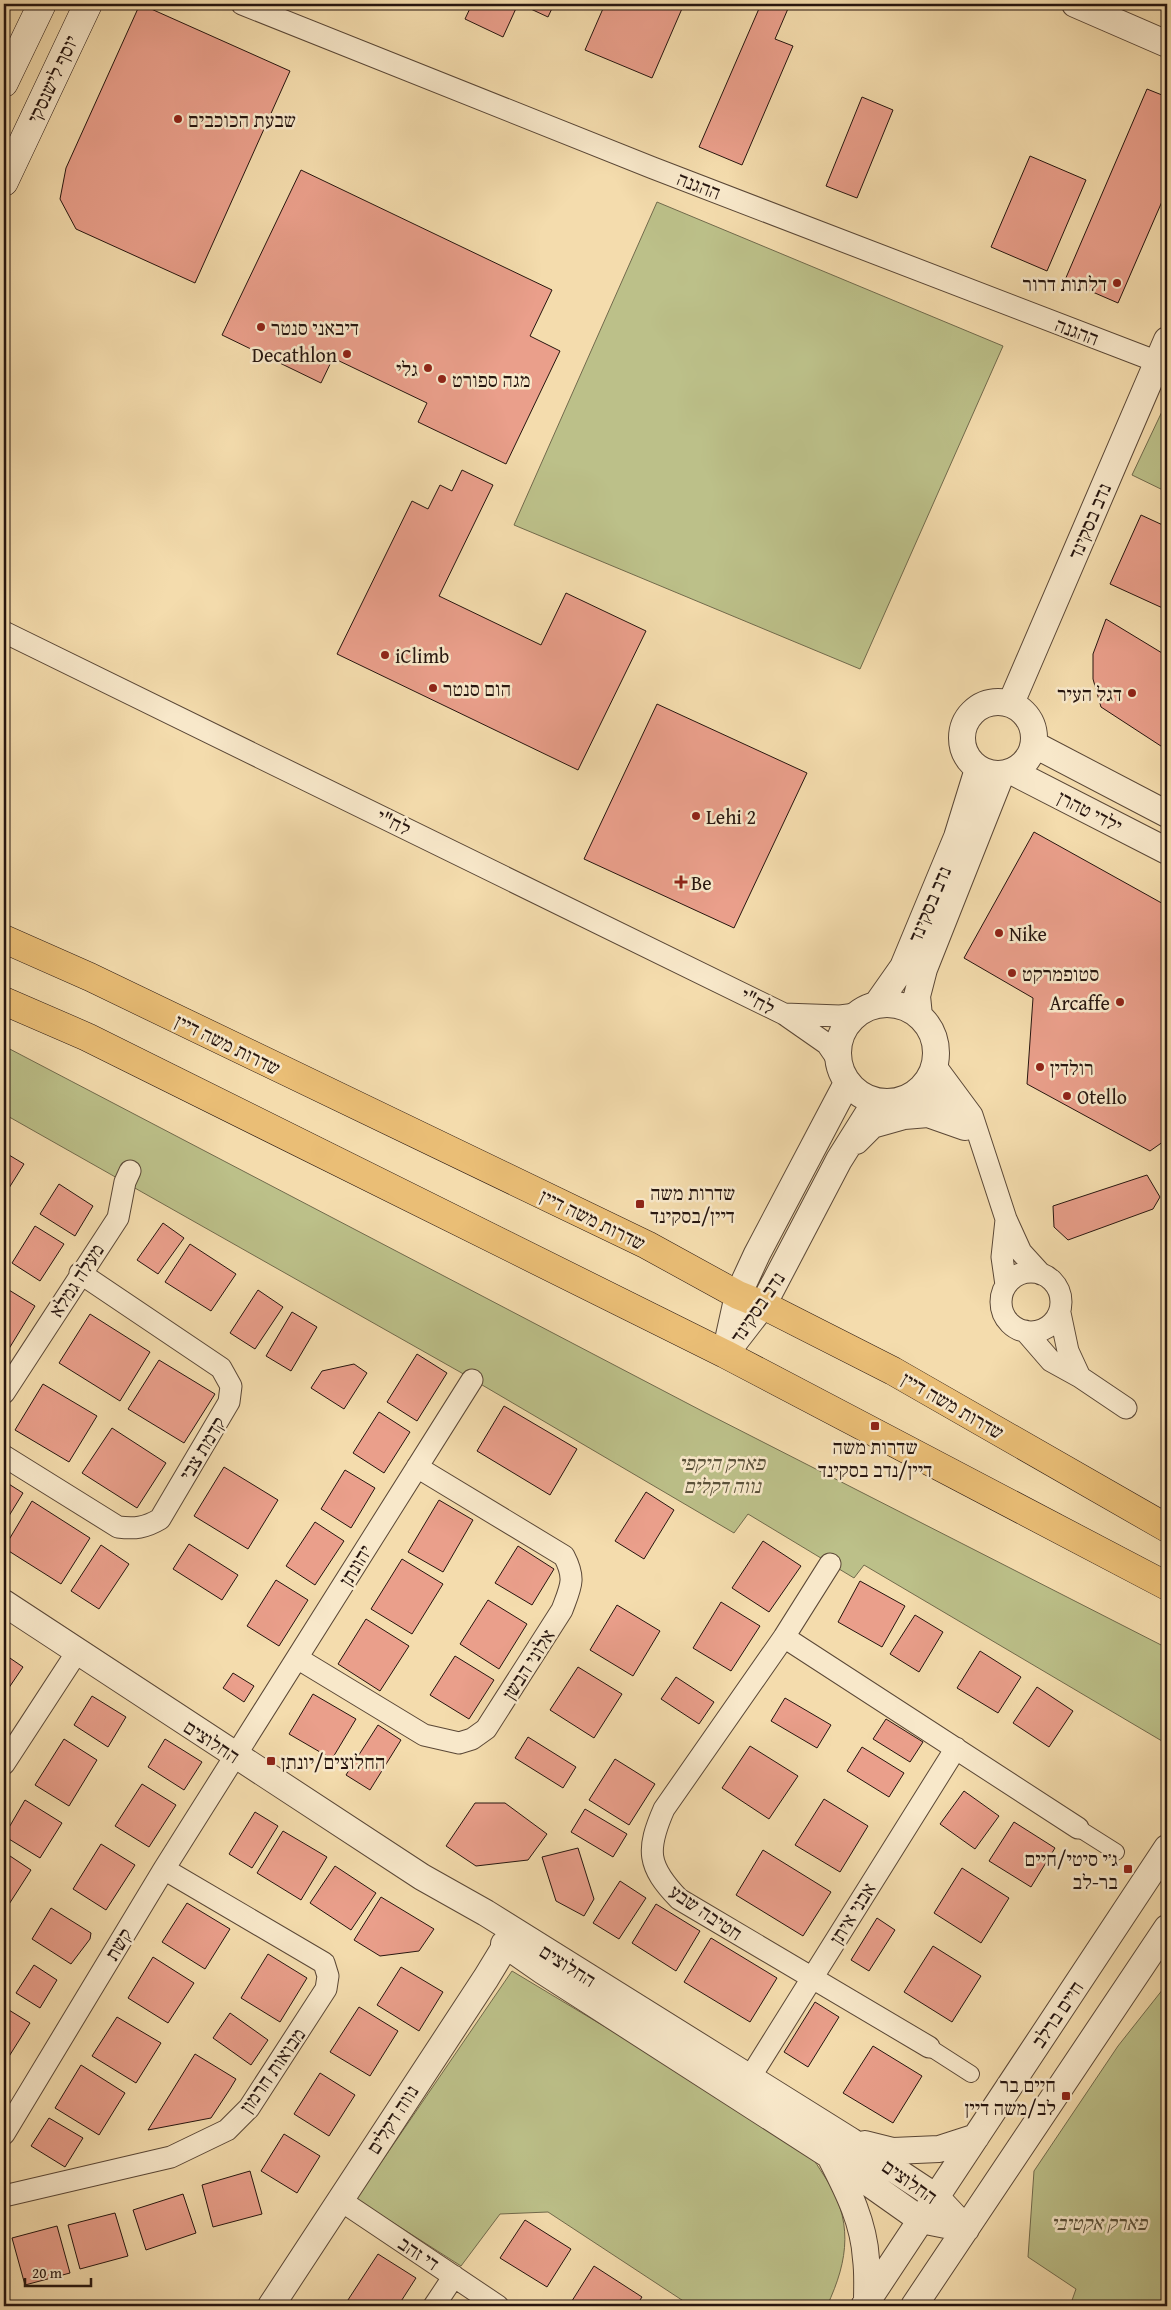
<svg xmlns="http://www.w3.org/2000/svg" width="1171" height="2310" font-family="'Gentium Book Plus','Frank Ruhl Libre',serif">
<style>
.green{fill:#bcc089;stroke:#716a4c}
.building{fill:#ea9f8b;stroke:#26150f}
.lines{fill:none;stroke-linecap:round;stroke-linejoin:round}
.pedestrian-casing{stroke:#5a4736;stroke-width:18}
.minor-casing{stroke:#5a4736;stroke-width:23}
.tertiary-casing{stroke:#5a4736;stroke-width:28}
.secondary-casing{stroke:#26150f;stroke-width:29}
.primary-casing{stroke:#26150f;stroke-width:29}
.pedestrian{stroke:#f8e8ca;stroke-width:16}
.minor{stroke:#f8e8ca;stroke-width:21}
.tertiary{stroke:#f8e8ca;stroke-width:26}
.secondary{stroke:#f8e8ca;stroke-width:28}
.primary{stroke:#eabe76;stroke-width:28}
.poi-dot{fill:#8f2418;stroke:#f8e8ca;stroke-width:2}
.labels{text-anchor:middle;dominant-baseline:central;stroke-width:5;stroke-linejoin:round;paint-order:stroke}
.street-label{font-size:20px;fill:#26150f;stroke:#f8e8ca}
.poi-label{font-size:20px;fill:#26150f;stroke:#f8e8ca;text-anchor:start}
.park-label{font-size:20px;font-style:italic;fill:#5a513a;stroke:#f8e8ca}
</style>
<rect width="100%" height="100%" fill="#f4dcad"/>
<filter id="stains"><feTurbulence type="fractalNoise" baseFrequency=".004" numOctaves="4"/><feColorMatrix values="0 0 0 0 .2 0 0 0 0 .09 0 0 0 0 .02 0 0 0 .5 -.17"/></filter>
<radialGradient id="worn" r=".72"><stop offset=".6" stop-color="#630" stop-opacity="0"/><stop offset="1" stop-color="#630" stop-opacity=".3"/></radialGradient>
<path class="green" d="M657,202L1003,346L860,669L514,525Z
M1167,401V492L1132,475Z
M4,1046L704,1412L1167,1648V1744L864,1565L854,1578L748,1514L734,1533L460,1372L4,1114Z
M512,1971L782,2133C791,2140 802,2147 810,2155C815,2161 819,2168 823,2174C854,2219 849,2259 827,2306H691L548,2212L500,2214L461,2266L356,2199Z
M1167,1984V2306H1070L1076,2289L1028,2257L1034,2171L1118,2046Z"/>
<path class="building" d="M140,4L290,71L195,283L76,229L60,199L66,168Z
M472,4H518L503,37L465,19Z
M520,4H554L548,17Z
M605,4H684L652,78L585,50Z
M761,4H790L775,39L793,46L742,165L699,147Z
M1147,89L1167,97V190L1118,303L1065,280Z
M862,97L893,110L857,198L826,186Z
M1030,156L1086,180L1047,271L991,247Z
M301,170L552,290L530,336L560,351L506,464L418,422L427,403L333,358L321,383L222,335Z
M462,470L493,485L439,596L541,645L566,593L646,631L578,770L337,654L412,501L428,509L440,485L452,491Z
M1141,515L1167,527V610L1110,584Z
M1106,619L1167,656V750L1101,707L1093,679V654Z
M657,704L807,773L734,928L584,859Z
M1034,832L1167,906V1139L1150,1151L1027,1084L1033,998L964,958Z
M4,1152L24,1164L4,1196Z
M1147,1175L1160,1197L1153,1209L1068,1240L1054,1227L1053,1206Z
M59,1184L93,1206L75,1236L40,1214Z
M163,1223L184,1238L158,1274L137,1260Z
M35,1226L64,1244L40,1281L12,1263Z
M190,1244L236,1274L211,1311L165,1282Z
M4,1287L35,1306L7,1352L4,1350Z
M258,1290L283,1307L255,1349L230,1333Z
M292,1312L317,1327L291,1371L266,1356Z
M90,1314L150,1352L120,1401L59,1363Z
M417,1354L447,1373L417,1421L387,1402Z
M159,1360L215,1394L184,1443L128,1409Z
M354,1364L367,1373L344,1409L311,1388L322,1371Z
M43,1384L97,1416L69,1462L15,1430Z
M504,1406L577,1449L550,1495L477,1451Z
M379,1412L410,1432L384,1473L353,1453Z
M112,1428L166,1463L137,1508L82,1473Z
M224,1467L278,1500L248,1549L194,1516Z
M345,1470L375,1488L351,1528L321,1509Z
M4,1481L23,1493L4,1524Z
M646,1492L674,1510L644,1559L615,1541Z
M439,1500L473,1520L443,1572L408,1552Z
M32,1501L90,1538L61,1584L4,1548Z
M315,1522L344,1541L315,1585L286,1566Z
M763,1541L801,1566L769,1612L732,1588Z
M189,1544L238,1575L222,1600L173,1569Z
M101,1545L129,1564L99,1609L71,1591Z
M518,1546L554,1569L532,1605L495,1583Z
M402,1559L443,1584L412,1634L371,1609Z
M276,1580L308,1600L279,1646L247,1626Z
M860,1581L905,1606L882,1647L838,1622Z
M488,1600L527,1624L499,1669L460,1644Z
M721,1602L760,1626L731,1671L693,1648Z
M617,1605L660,1631L633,1676L590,1650Z
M915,1615L943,1632L919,1672L890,1654Z
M366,1619L409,1646L380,1691L338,1664Z
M980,1651L1021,1677L998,1713L957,1688Z
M4,1654L23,1667L4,1695Z
M455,1656L494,1680L469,1719L430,1695Z
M578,1667L622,1694L594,1738L550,1710Z
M233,1673L254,1686L244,1702L223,1688Z
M676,1677L714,1702L699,1724L661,1699Z
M1037,1687L1073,1711L1049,1747L1013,1723Z
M313,1694L356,1719L332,1759L289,1734Z
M92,1696L126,1717L108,1747L74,1725Z
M785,1698L831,1725L817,1748L771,1721Z
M886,1719L923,1742L910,1762L873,1739Z
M378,1725L401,1740L370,1790L346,1775Z
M528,1737L576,1767L563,1788L515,1758Z
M64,1739L97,1760L69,1806L35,1785Z
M165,1739L202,1762L184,1790L148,1767Z
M750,1746L798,1776L769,1819L722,1788Z
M862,1747L904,1773L889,1797L847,1771Z
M615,1759L655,1784L629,1825L589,1800Z
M142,1784L176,1805L149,1847L115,1826Z
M964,1791L999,1816L975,1849L940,1824Z
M824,1799L868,1826L840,1872L795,1845Z
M25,1800L62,1823L40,1858L4,1836Z
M475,1803H505L547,1834L528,1860L476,1866L446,1846Z
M585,1809L627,1834L613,1857L571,1832Z
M255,1812L278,1826L252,1868L229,1854Z
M1014,1822L1055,1848L1031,1887L989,1861Z
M283,1831L327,1857L301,1900L257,1873Z
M101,1844L135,1865L106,1910L73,1889Z
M578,1848L594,1899L584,1916L556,1901L542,1857Z
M763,1850L831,1892L803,1936L736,1895Z
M4,1852L31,1870L4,1912Z
M335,1866L376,1893L351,1930L310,1903Z
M962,1868L1009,1898L981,1943L934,1913Z
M620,1881L646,1898L619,1939L593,1923Z
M381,1897L434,1929L419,1951L380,1956L354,1940Z
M187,1903L230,1929L205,1969L162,1942Z
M656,1904L700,1931L676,1971L632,1943Z
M51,1908L91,1933L90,1939L71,1964L32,1939Z
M877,1918L895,1930L869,1971L851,1960Z
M711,1938L777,1978L750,2022L684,1982Z
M933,1946L981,1976L952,2022L904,1992Z
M268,1954L307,1978L280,2022L241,1998Z
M153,1957L194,1983L168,2023L128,1998Z
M34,1965L57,1980L40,2008L16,1993Z
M401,1967L443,1992L419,2031L377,2005Z
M815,2002L839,2017L808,2067L784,2052Z
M4,2007L30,2023L8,2058L4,2055Z
M359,2007L398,2031L370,2076L330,2052Z
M230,2013L268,2040L251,2065L213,2038Z
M117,2017L161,2043L136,2083L92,2056Z
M873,2046L922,2076L893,2123L843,2093Z
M195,2054L236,2079L230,2089L211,2118L148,2130Z
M81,2065L125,2093L99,2135L55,2108Z
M320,2073L355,2095L329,2136L294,2114Z
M49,2118L83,2138L65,2167L31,2146Z
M284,2134L320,2156L297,2193L261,2171Z
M250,2171L262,2214L213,2227L202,2185Z
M183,2194L196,2233L146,2250L133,2210Z
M115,2213L128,2256L80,2269L68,2225Z
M525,2220L571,2249L547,2287L500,2258Z
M57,2226L70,2273L25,2285L12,2238Z
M378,2254L416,2278L398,2306H344Z
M594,2266L642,2297L636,2306H573L570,2304Z"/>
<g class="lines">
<g class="pedestrian-casing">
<path id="pedestrian" d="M1078,1828L1116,1852
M929,2047L971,2074"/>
</g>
<g class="minor-casing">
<path id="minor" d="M242,4L653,168L1158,362
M4,632L784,1014L827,1044L838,1060
M784,1014L840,1016L856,1014
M935,1065L972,1115L1006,1219L1021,1252L1041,1274
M918,1092C944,1095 946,1102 962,1122
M1001 1302a30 30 0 1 1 60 0a30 30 0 1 1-60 0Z
M1006,1285L1002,1257L1006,1220
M1060,1313L1068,1351L1080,1377
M1025,1331L1051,1361L1080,1377L1126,1408
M4,1393L118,1218L125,1182L130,1171
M4,1456L118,1527C135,1529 145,1528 160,1519L229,1402L231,1386L221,1368L80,1273
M830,1564L784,1637L664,1809C646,1850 647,1866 679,1899L929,2047
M784,1637L1078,1828
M297,1658L424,1735L459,1743L472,1739L486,1729L562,1610C571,1586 576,1579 564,1556L417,1467
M4,1764L77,1652
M749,2079L956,1748
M4,2134L164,1869L472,1380
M4,2196L171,2157L227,2130L249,2108L326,1989L328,1976L324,1963L164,1869
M340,2200L498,2306
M434,2306L454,2276"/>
</g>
<g class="tertiary-casing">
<path id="tertiary" d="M1075,4L1167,44
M962 738a36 36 0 1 1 72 0a36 36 0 1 1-72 0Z
M1011,703L1167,340
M1035,745L1167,814
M1013,772L1167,851
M838 1053a49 49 0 1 1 98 0a49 49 0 1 1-98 0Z
M877,1004L903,967L957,837L978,769
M919,1016L917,996L924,969L1001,775
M856,1141L872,1125L904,1116L928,1114L965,1127
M729,1349L763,1305L839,1160L876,1101
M725,1354L738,1295L757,1254L847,1083
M4,1603L422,1877L486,1913L851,2141L936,2197L966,2229
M504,1944L543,1971L829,2155L921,2220L966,2229
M865,2144L893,2151L939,2149L976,2137
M832,2160C848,2191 864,2223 866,2259C868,2273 867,2288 867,2302
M271,2306L486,1978L514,1932
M864,2306L1167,1848
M914,2306L1167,1928"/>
</g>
<g class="secondary-casing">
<path id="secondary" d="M4,83L42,4
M4,182L88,4"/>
</g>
<g class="primary-casing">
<path id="primary" d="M4,939L90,977L647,1245L738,1295L763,1305L893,1371L1167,1528
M4,1001L87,1037L725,1354L1167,1586"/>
</g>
<use href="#pedestrian" class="pedestrian"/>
<use href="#minor" class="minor"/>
<use href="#tertiary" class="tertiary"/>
<use href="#secondary" class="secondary"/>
<use href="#primary" class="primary"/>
</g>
<g class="poi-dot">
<circle cx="178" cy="119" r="5"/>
<circle cx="1117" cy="283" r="5"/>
<circle cx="261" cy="327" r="5"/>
<circle cx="347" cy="354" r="5"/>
<circle cx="428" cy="368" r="5"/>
<circle cx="442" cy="379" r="5"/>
<circle cx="385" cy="655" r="5"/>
<circle cx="433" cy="688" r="5"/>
<circle cx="1132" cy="693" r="5"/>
<circle cx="696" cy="816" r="5"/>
<path d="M678.5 874.5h5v5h5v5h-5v5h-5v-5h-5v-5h5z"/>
<circle cx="999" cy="933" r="5"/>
<circle cx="1012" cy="973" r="5"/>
<circle cx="1120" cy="1002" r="5"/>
<circle cx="1040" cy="1067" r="5"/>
<circle cx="1067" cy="1096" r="5"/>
<rect x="635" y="1199" width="10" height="10" rx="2.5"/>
<rect x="870" y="1421" width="10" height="10" rx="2.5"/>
<rect x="266" y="1756" width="10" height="10" rx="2.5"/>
<rect x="1123" y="1864" width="10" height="10" rx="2.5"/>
<rect x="1061" y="2091" width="10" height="10" rx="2.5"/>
</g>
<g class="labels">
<g class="street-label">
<text transform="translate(52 79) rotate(-65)">יוסף לישנסקי</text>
<text transform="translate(699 185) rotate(21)">ההגנה</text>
<text transform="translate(1077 331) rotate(21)">ההגנה</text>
<text transform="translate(1089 521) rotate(-67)">נדב בסקינד</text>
<text transform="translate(1090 811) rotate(27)">ילדי טהרן</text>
<text transform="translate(394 822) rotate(26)">לח"י</text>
<text transform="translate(929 904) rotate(-67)">נדב בסקינד</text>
<text transform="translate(758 1001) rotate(27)">לח"י</text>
<text transform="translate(228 1044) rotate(26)">שדרות משה דיין</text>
<text transform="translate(593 1219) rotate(26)">שדרות משה דיין</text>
<text transform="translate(76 1280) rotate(-57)">מעלה גמלא</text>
<text transform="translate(757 1307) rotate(-56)">נדב בסקינד</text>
<text transform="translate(953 1405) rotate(30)">שדרות משה דיין</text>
<text transform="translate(202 1448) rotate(-59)">קדמת צבי</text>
<text transform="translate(355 1565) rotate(-58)">יהונתן</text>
<text transform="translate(528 1664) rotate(-57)">אלוני הבשן</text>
<text transform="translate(212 1741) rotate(33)">החלוצים</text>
<text transform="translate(706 1912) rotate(34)">חטיבה שבע</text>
<text transform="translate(852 1913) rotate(-58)">אבני איתן</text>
<text transform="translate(118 1944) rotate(-59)">קשת</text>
<text transform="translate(568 1965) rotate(32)">החלוצים</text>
<text transform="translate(1057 2014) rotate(-56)">חיים ברלב</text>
<text transform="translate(272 2070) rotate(-55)">מבואות חרמון</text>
<text transform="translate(392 2119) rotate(-57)">נווה דקלים</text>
<text transform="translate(910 2181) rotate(35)">החלוצים</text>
<text transform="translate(419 2253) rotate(34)">די זהב</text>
</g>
<g class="poi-label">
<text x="188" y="119">שבעת הכוכבים</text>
<text x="1107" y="283" text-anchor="end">דלתות דרור</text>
<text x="271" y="327">דיבאני סנטר</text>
<text x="337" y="354" text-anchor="end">Decathlon</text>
<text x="418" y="368" text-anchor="end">גלי</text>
<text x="452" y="379">מגה ספורט</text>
<text x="395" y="655">iClimb</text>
<text x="443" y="688">הום סנטר</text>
<text x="1122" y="693" text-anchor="end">דגל העיר</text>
<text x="706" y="816">Lehi 2</text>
<text x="691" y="882">Be</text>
<text x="1009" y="933">Nike</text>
<text x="1022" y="973">סטופמרקט</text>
<text x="1110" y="1002" text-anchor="end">Arcaffe</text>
<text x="1050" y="1067">רולדין</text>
<text x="1077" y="1096">Otello</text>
<text x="650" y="1192">שדרות משה<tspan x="650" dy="23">דיין/בסקינד</tspan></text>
<text x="875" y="1446" text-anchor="middle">שדרות משה<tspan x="875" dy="23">דיין/נדב בסקינד</tspan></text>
<text x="281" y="1761">החלוצים/יונתן</text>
<text x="1118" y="1858" text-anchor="end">ג׳י סיטי/חיים<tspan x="1118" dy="23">בר-לב</tspan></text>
<text x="1056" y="2084" text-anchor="end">חיים בר<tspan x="1056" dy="23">לב/משה דיין</tspan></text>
</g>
<g class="park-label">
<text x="722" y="1462">פארק היקפי<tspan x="722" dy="23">נווה דקלים</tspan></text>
<text x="1099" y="2222">פארק אקטיבי</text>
</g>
</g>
<rect width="1171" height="2310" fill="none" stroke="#f4dcad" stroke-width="20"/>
<rect x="5" y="5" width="1161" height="2300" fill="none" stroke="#26150f" stroke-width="2.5"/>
<rect x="10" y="10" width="1151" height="2290" fill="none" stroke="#26150f"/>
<path d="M25 2278v8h66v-8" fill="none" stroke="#26150f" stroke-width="2.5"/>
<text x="32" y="2278" font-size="15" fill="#26150f" stroke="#f8e8ca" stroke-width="4" paint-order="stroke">20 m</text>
<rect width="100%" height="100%" filter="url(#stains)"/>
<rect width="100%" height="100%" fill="url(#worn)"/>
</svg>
